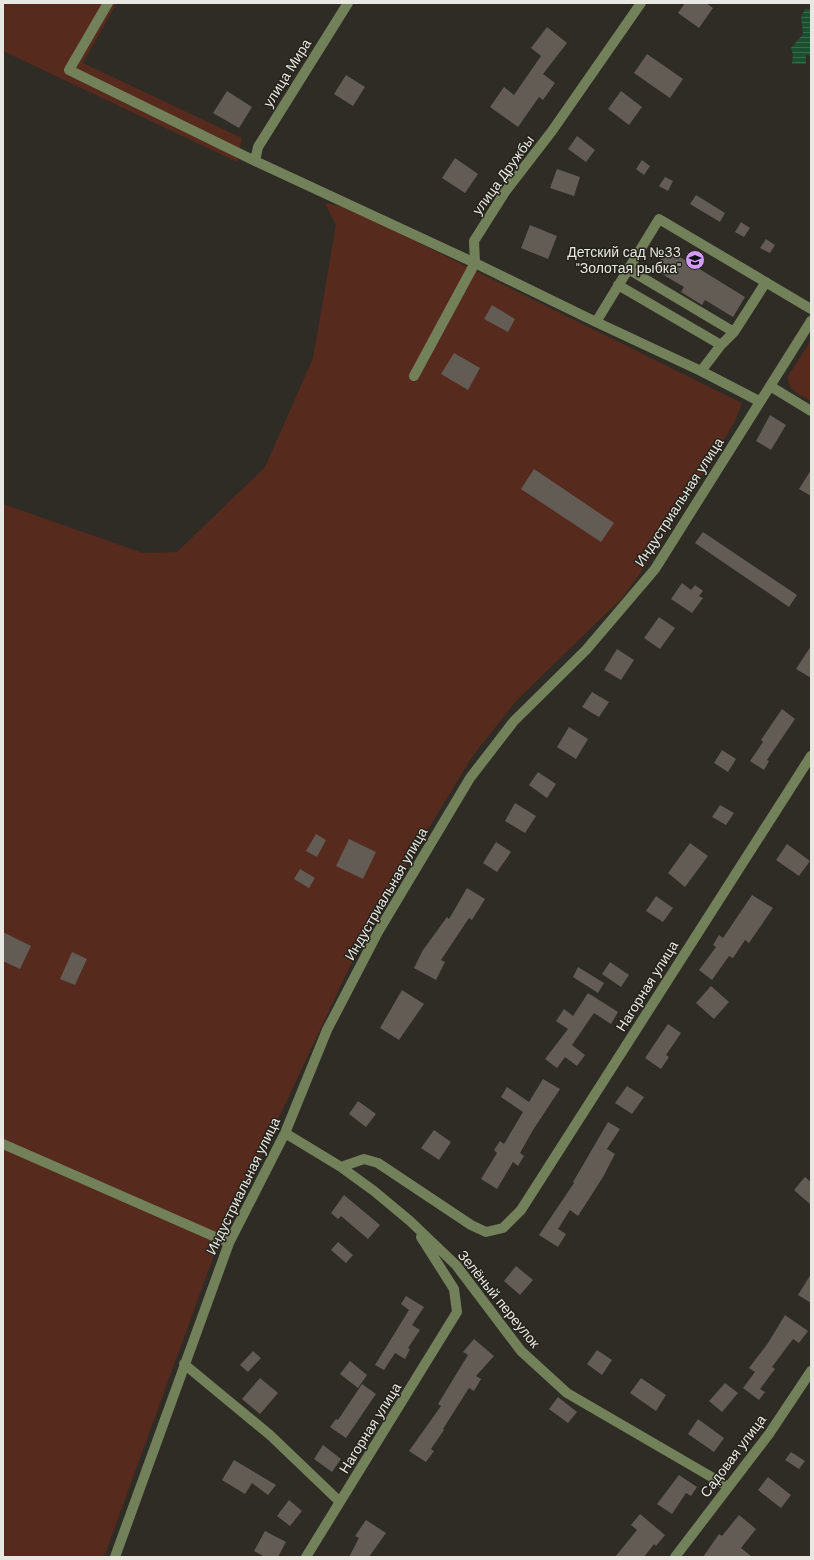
<svg xmlns="http://www.w3.org/2000/svg" width="814" height="1560" font-family="'DM Sans',sans-serif">
<style>
.grass{fill:#562a1d}
.water{fill:url(#water-rules)}
.building{fill:#625c55}
.lines{fill:none;stroke-linecap:round;stroke-linejoin:round}
.minor{stroke:#728159;stroke-width:10}
.labels{text-anchor:middle;dominant-baseline:central;stroke-width:3;stroke-linejoin:round;paint-order:stroke}
.street-label{font-size:14px;fill:#e8e7e2;stroke:#24231b}
.poi-label{font-size:14px;fill:#e8e7e2;stroke:#24231b;text-anchor:end}
</style>
<defs>
<pattern id="water-rules" width="6" height="5" patternUnits="userSpaceOnUse"><rect width="6" height="5" fill="#1c4f30"/><path d="M0 2.5h6" fill="none" stroke="#3d684e"/></pattern>
</defs>
<rect width="100%" height="100%" fill="#2e2c25"/>
<path class="grass" d="M3,3H117L83,63L242,138L237,162L3,51Z
M325,203L349,208L742,403L734,423L649,561L622,598L517,700L472,757L367,930L213,1258L104,1557H3V504L143,553L177,552L265,467L313,358L336,225Z
M811,340V401C801,395 786,390 788,376Z"/>
<path class="water" d="M805,9H811V56L806,55V64H792L793,55L791,48L803,34L801,17Z"/>
<path class="building" d="M685,3H706L713,8L699,28L678,13Z
M547,27L567,43L543,74L555,83L543,100L539,97L518,127L490,107L504,87L514,95L541,56L531,48Z
M647,54L683,79L670,98L634,73Z
M346,75L365,87L353,106L334,94Z
M227,91L252,107L239,128L213,113Z
M621,91L642,107L629,125L608,109Z
M577,136L595,150L586,162L568,149Z
M455,158L478,174L465,193L442,178Z
M642,160L650,166L644,175L636,169Z
M557,169L580,177L574,196L550,188Z
M665,177L673,181L668,191L659,186Z
M696,195L725,213L720,222L690,204Z
M741,222L750,228L744,237L735,232Z
M530,225L557,236L548,259L521,248Z
M766,239L775,245L770,253L760,248Z
M667,249L745,297L733,317L705,300L702,305L681,292L684,287L655,270Z
M492,305L515,319L508,332L484,319Z
M454,353L480,368L468,390L441,374Z
M770,415L786,425L771,450L756,441Z
M534,469L614,523L601,542L521,489Z
M811,470V496L799,489Z
M703,532L797,595L789,607L695,543Z
M682,583L691,590L695,585L703,591L699,596L703,598L692,613L671,599Z
M659,617L675,628L660,649L644,638Z
M811,646V678L796,669Z
M617,649L634,660L621,680L604,670Z
M592,692L609,702L599,717L582,707Z
M782,709L795,719L767,760L769,761L764,770L750,761L763,742L761,740Z
M569,727L588,739L576,759L557,747Z
M722,750L736,759L728,772L714,763Z
M538,772L556,784L547,798L529,785Z
M515,803L536,816L525,833L505,821Z
M720,805L734,813L726,825L712,817Z
M316,834L326,840L317,857L306,851Z
M349,839L376,852L363,879L336,866Z
M496,842L511,852L497,872L483,863Z
M690,843L708,856L685,887L668,873Z
M787,844L810,861L799,876L776,860Z
M300,869L315,878L309,888L294,879Z
M467,888L485,899L472,920L469,918L441,960L445,962L436,980L414,968L423,950L447,917L449,919Z
M752,895L773,908L749,943L745,940L733,958L729,956L712,980L699,970L716,947L713,945L719,935L723,938Z
M656,896L673,908L663,922L646,911Z
M3,932L31,946L20,969L3,961Z
M72,952L87,959L75,985L60,979Z
M610,962L629,975L621,987L602,974Z
M578,967L604,983L598,993L573,977Z
M711,986L729,1002L714,1019L696,1003Z
M402,990L424,1004L399,1040L380,1028Z
M588,993L618,1012L611,1024L594,1013L572,1045L585,1055L577,1066L565,1057L557,1068L545,1059L568,1029L556,1021L564,1009L573,1016Z
M668,1024L681,1033L666,1055L669,1057L661,1069L645,1058Z
M543,1079L560,1089L533,1130L520,1153L524,1156L518,1166L513,1162L497,1189L481,1179L497,1153L494,1150L500,1141L504,1144L523,1112L501,1097L507,1087L529,1102Z
M627,1086L644,1097L632,1114L615,1103Z
M358,1101L376,1114L366,1127L349,1114Z
M608,1122L620,1129L607,1149L615,1154L603,1177L578,1216L570,1210L558,1229L566,1234L558,1247L539,1235L574,1183L573,1182Z
M434,1130L451,1142L439,1160L421,1148Z
M805,1177L811,1182V1205L794,1190Z
M344,1195L380,1225L368,1239L341,1216L338,1219L331,1213Z
M338,1242L353,1255L346,1263L331,1250Z
M516,1266L533,1280L520,1295L504,1281Z
M811,1274V1303L798,1295Z
M406,1296L424,1307L412,1325L420,1330L408,1348L410,1349L405,1359L395,1353L384,1370L375,1365L409,1310L401,1304Z
M785,1315L808,1331L799,1343L793,1339L772,1367L775,1369L760,1389L765,1392L759,1400L743,1388L755,1372L749,1368L768,1343Z
M474,1339L494,1356L476,1376L481,1379L474,1391L469,1388L443,1429L444,1430L431,1449L434,1451L426,1462L409,1451L441,1406L438,1404L468,1355L463,1352Z
M597,1350L612,1360L602,1375L587,1364Z
M253,1351L261,1358L248,1372L240,1365Z
M350,1361L367,1375L358,1388L340,1374Z
M260,1378L278,1393L260,1414L242,1399Z
M641,1378L666,1395L656,1411L630,1393Z
M725,1383L738,1393L722,1412L709,1401Z
M362,1384L376,1394L346,1438L330,1427L336,1419L338,1420Z
M558,1397L577,1412L568,1423L549,1409Z
M698,1419L724,1438L714,1452L688,1434Z
M323,1445L341,1459L332,1472L314,1459Z
M791,1452L805,1461L799,1469L785,1460Z
M234,1460L276,1485L268,1495L252,1483L245,1494L222,1480Z
M679,1475L697,1487L691,1496L686,1493L672,1514L657,1504Z
M768,1477L791,1495L781,1508L758,1490Z
M289,1500L302,1511L290,1526L277,1516Z
M640,1514L665,1535L656,1546L654,1544L644,1557H615L637,1530L631,1525Z
M739,1515L756,1529L741,1548L752,1557H703L719,1534L722,1536Z
M366,1520L386,1533L369,1557H349L359,1538L355,1536Z
M265,1531L286,1542L278,1557H265L254,1551Z"/>
<g class="lines">
<path class="minor" d="M108,3L69,70L255,161L475,263L596,322L701,371L759,401
M255,161L258,147L348,3
M628,269L734,332L766,282
M618,285L721,345
M596,322L659,219L811,309
M701,371L721,345L734,332
M414,376L475,263L474,241L505,192L552,131L641,3
M770,386L811,411
M285,1133L341,1167L364,1159L378,1163L471,1225L486,1232L503,1228L521,1210L811,756
M3,1144L229,1243
M341,1167L374,1191L410,1221L456,1265L521,1351L567,1393L727,1486
M184,1364L270,1435L340,1502
M115,1557L229,1243L285,1133L327,1030L378,932L470,778L514,721L586,650L655,569L811,321
M306,1557L457,1312L454,1289L421,1237
M675,1557L769,1434L811,1371"/>
</g>
<defs>
<g id="school-disc" transform="scale(1)"><circle r="9.5" fill="#d49cfc" stroke="#24231b"/><path d="M0-5L7-2L0 1L-7-2ZM-4 1L0 2.5L4 1V4Q0 6-4 4Z" fill="#111"/></g>
</defs>
<g fill-rule="evenodd">
<use href="#school-disc" x="695" y="260"/>
</g>
<g class="labels">
<g class="street-label">
<text transform="translate(287 73) rotate(-58)">улица Мира</text>
<text transform="translate(503 175) rotate(-54)">улица Дружбы</text>
<text transform="translate(679 502) rotate(-57)">Индустриальная улица</text>
<text transform="translate(386 894) rotate(-60)">Индустриальная улица</text>
<text transform="translate(647 986) rotate(-58)">Нагорная улица</text>
<text transform="translate(243 1186) rotate(-64)">Индустриальная улица</text>
<text transform="translate(499 1299) rotate(51)">Зелёный переулок</text>
<text transform="translate(370 1428) rotate(-58)">Нагорная улица</text>
<text transform="translate(733 1456) rotate(-53)">Садовая улица</text>
</g>
<g class="poi-label">
<text x="681" y="252">Детский сад №33<tspan x="681" dy="16">"Золотая рыбка"</tspan></text>
</g>
</g>
<rect width="814" height="1560" fill="none" stroke="#e8e7e2" stroke-width="8"/>
</svg>
